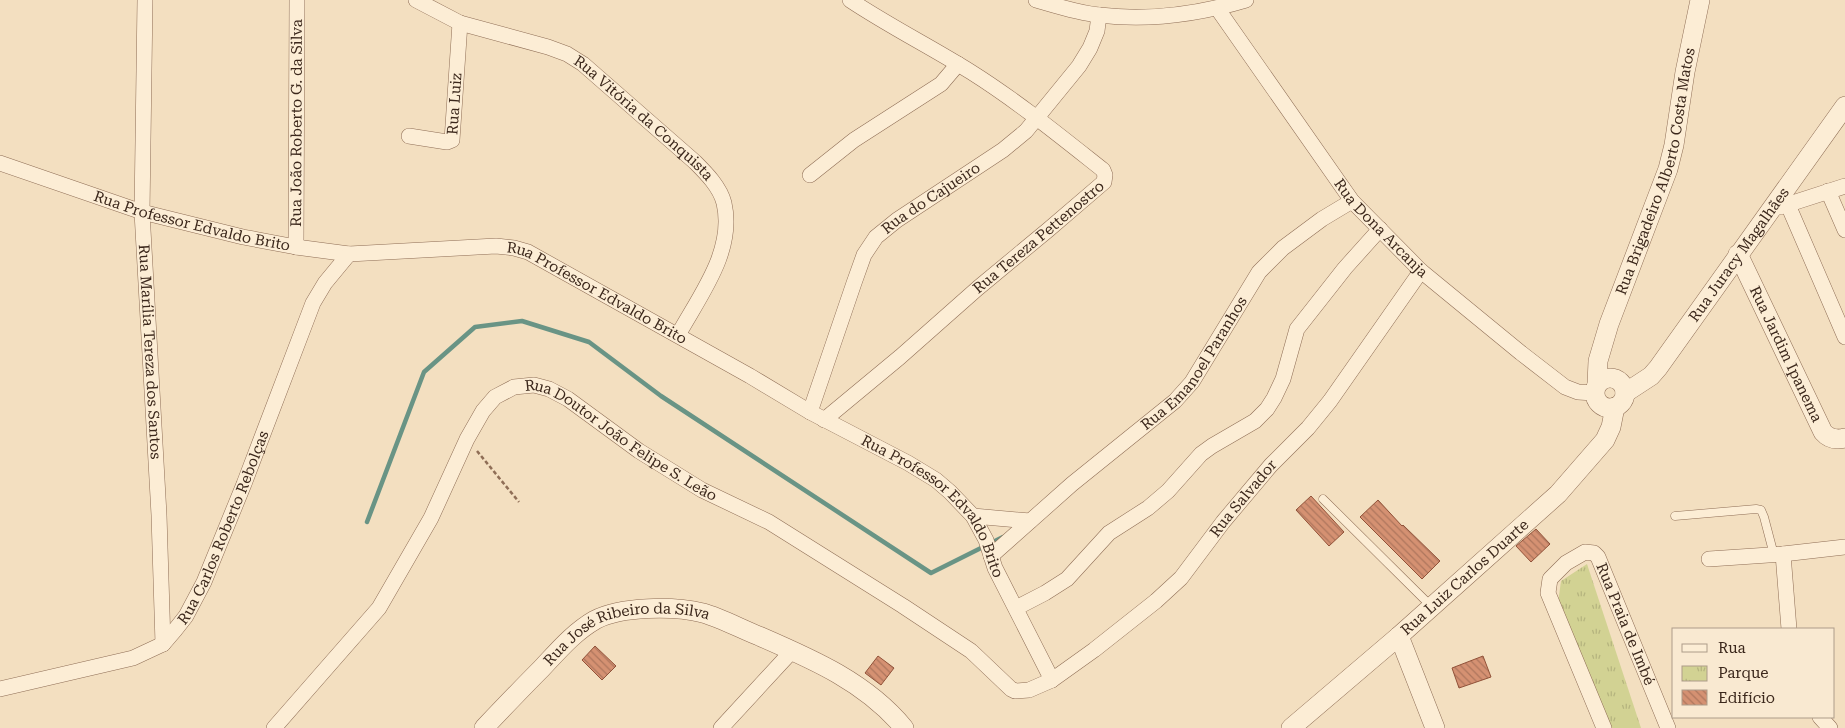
<svg xmlns="http://www.w3.org/2000/svg" width="1845" height="728" font-family="'Roboto Serif',serif">
<style>
.park{fill:url(#park-tufts)}
.lines{fill:none;stroke-linecap:round;stroke-linejoin:round}
.stream{stroke:#699485;stroke-width:4.5}
.building{fill:url(#building-back-hatch);stroke:#915239}
.service-casing{stroke:#8f6e56;stroke-width:9}
.minor-casing{stroke:#8f6e56;stroke-width:16}
.tertiary-casing{stroke:#8f6e56;stroke-width:20}
.path{stroke:#8f6e56;stroke-width:2.5;stroke-dasharray:4 2.5;stroke-linecap:butt}
.service{stroke:#fcedd5;stroke-width:8}
.minor{stroke:#fcedd5;stroke-width:15}
.tertiary{stroke:#fcedd5;stroke-width:19}
.labels{text-anchor:middle;dominant-baseline:central;stroke-width:4.5;stroke-linejoin:round;paint-order:stroke}
.street-label{font-size:15px;fill:#3c281c;stroke:#f9e9d1}
</style>
<defs>
<pattern id="park-tufts" width="24" height="20" patternUnits="userSpaceOnUse" patternTransform="scale(1.25)"><rect width="24" height="20" fill="#d2d293"/><path d="M3 7l-1-3M5 7V3M7 7l1-3M15 17l-1-3M17 17v-4M19 17l1-3" fill="none" stroke="#b5b47e"/></pattern>
<pattern id="building-back-hatch" width="6" height="6" patternUnits="userSpaceOnUse" patternTransform="scale(1.25)"><rect width="6" height="6" fill="#d59172"/><path d="M-1 5l2 2M0 0l6 6M5-1l2 2" fill="none" stroke="#ae765d"/></pattern>
</defs>
<rect width="100%" height="100%" fill="#f3dfc0"/>
<path class="park" d="M1587,564L1641,728H1609L1558,603L1561,581Z"/>
<g class="lines">
<path class="stream" d="M367,522L424,372L475,327L522,321L589,342L661,396L931,573L1003,537"/>
</g>
<path class="building" d="M1311,496L1344,532L1329,546L1296,510Z
M1378,500L1402,526L1403,525L1440,561L1422,579L1360,517Z
M1536,529L1550,544L1531,562L1516,546Z
M595,646L616,666L602,680L582,660Z
M878,656L894,668L881,685L865,673Z
M1483,656L1491,677L1459,688L1452,668Z"/>
<g class="lines">
<g class="service-casing">
<path id="service" d="M1323,499L1432,607
M1675,516L1756,509L1761,510L1764,517L1774,555"/>
</g>
<g class="minor-casing">
<g id="minor">
<path id="s1" d="M145,0L142,212L159,515L163,644"/>
<path id="s2" d="M416,0L460,23L548,47L567,54L583,64L695,162C706,173 720,187 724,203C735,251 700,295 678,335"/>
<path d="M1036,0C1057,6 1078,13 1099,15C1148,21 1199,14 1246,0"/>
<path id="s3" d="M1217,8L1352,201L1421,271L1521,353L1565,387L1578,392L1594,393"/>
<path id="s4" d="M409,136L447,142L452,140L460,23"/>
<path id="s5" d="M0,163L142,212L243,237L296,247L349,254L496,246L514,248L528,252L750,376L810,412L908,463L936,480L950,492L973,516L986,540L995,568L1052,680"/>
<path d="M810,175L854,140L941,84L958,64"/>
<path d="M1828,191L1845,230"/>
<path d="M1788,205L1845,337"/>
<path d="M1780,207L1845,186"/>
<path id="s6" d="M296,247L297,0"/>
<path id="s7" d="M810,412L854,283L864,255L876,237L897,220L1003,150L1026,131L1079,66L1090,48L1097,31L1099,15"/>
<path id="s8" d="M824,420L900,357L978,288L1048,230L1104,182L1105,175L1103,170C1060,136 1017,101 971,72C931,47 889,26 850,0"/>
<path d="M973,516L1030,521"/>
<path d="M1783,554L1789,629"/>
<path id="s9" d="M991,556L1072,484L1175,401L1192,382L1259,272L1283,248L1322,219L1352,201"/>
<path d="M1709,559L1783,554L1845,547"/>
<path d="M1016,608L1045,593L1067,579L1109,533L1148,508L1168,491L1201,454L1212,446L1255,421L1267,409L1274,398L1283,379L1297,329L1345,268L1380,229"/>
<path id="s10" d="M0,689L133,658L163,644L175,630L186,616L204,582L244,484L313,303L325,283L349,254"/>
<path d="M1820,717L1830,728"/>
<path id="s11" d="M274,728L379,608L431,518L467,439L483,411L495,397L514,387L534,385L549,389L568,399L639,451L702,490L769,522L903,606L971,651L1011,689L1015,691L1029,690L1052,680L1094,650L1156,601L1181,578L1223,522L1271,465L1308,428L1330,401L1421,271"/>
<path d="M721,728L792,651"/>
<path id="s12" d="M1604,728L1548,593L1550,579L1566,563L1585,552L1594,553L1598,557L1668,728"/>
</g>
</g>
<g class="tertiary-casing">
<g id="tertiary">
<path id="s13" d="M1738,254L1823,432C1829,439 1837,440 1845,438"/>
<circle cx="1610" cy="393" r="15"/>
<path id="s14" d="M1597,384L1598,361L1609,324L1668,169L1674,145L1685,72L1700,0"/>
<path id="s15" d="M1625,393L1651,376L1658,368L1845,106"/>
<path d="M1399,636L1435,728"/>
<path id="s16" d="M484,728C503,708 522,688 542,668C558,651 574,632 595,620C621,606 674,606 703,613C721,618 741,629 759,636C812,659 866,682 904,728"/>
<path id="s17" d="M1291,728L1399,636L1558,494L1605,440L1611,427L1615,407"/>
</g>
</g>
<path class="path" d="M477,451L519,502"/>
<use href="#service" class="service"/>
<use href="#minor" class="minor"/>
<use href="#tertiary" class="tertiary"/>
</g>
<g class="labels">
<g class="street-label">
<text stroke="none"><textPath href="#s4" startOffset="80">Rua Luiz</textPath></text>
<text stroke="none"><textPath href="#s2" startOffset="261">Rua Vitória da Conquista</textPath></text>
<text stroke="none"><textPath href="#s6" startOffset="124">Rua João Roberto G. da Silva</textPath></text>
<text stroke="none"><textPath href="#s14" startOffset="222">Rua Brigadeiro Alberto Costa Matos</textPath></text>
<text stroke="none"><textPath href="#s7" startOffset="255">Rua do Cajueiro</textPath></text>
<text stroke="none"><textPath href="#s5" startOffset="201">Rua Professor Edvaldo Brito</textPath></text>
<text stroke="none"><textPath href="#s3" startOffset="275">Rua Dona Arcanja</textPath></text>
<text stroke="none"><textPath href="#s8" startOffset="282">Rua Tereza Pettenostro</textPath></text>
<text stroke="none"><textPath href="#s15" startOffset="181">Rua Juracy Magalhães</textPath></text>
<text stroke="none"><textPath href="#s5" startOffset="621">Rua Professor Edvaldo Brito</textPath></text>
<text stroke="none"><textPath href="#s1" startOffset="352">Rua Marília Tereza dos Santos</textPath></text>
<text stroke="none"><textPath href="#s13" startOffset="111">Rua Jardim Ipanema</textPath></text>
<text stroke="none"><textPath href="#s9" startOffset="282">Rua Emanoel Paranhos</textPath></text>
<text stroke="none"><textPath href="#s11" startOffset="545">Rua Doutor João Felipe S. Leão</textPath></text>
<text stroke="none"><textPath href="#s11" startOffset="1320">Rua Salvador</textPath></text>
<text stroke="none"><textPath href="#s5" startOffset="1026">Rua Professor Edvaldo Brito</textPath></text>
<text stroke="none"><textPath href="#s10" startOffset="302">Rua Carlos Roberto Rebolças</textPath></text>
<text stroke="none"><textPath href="#s17" startOffset="230">Rua Luiz Carlos Duarte</textPath></text>
<text stroke="none"><textPath href="#s12" startOffset="292">Rua Praia de Imbé</textPath></text>
<text stroke="none"><textPath href="#s16" startOffset="181">Rua José Ribeiro da Silva</textPath></text>
</g>
</g>
<rect x="1672" y="628" width="162" height="90" fill="#f9e9d1" stroke="#ad9c89"/>
<rect x="1682" y="644" width="25" height="8" fill="#fcedd5" stroke="#ad9c89"/>
<text x="1718" y="653" font-size="15" fill="#3c281c">Rua</text>
<rect x="1682" y="666" width="25" height="15" fill="url(#park-tufts)" stroke="#ad9c89"/>
<text x="1718" y="678" font-size="15" fill="#3c281c">Parque</text>
<rect x="1682" y="690" width="25" height="15" fill="url(#building-back-hatch)" stroke="#ad9c89"/>
<text x="1718" y="703" font-size="15" fill="#3c281c">Edifício</text>
</svg>
